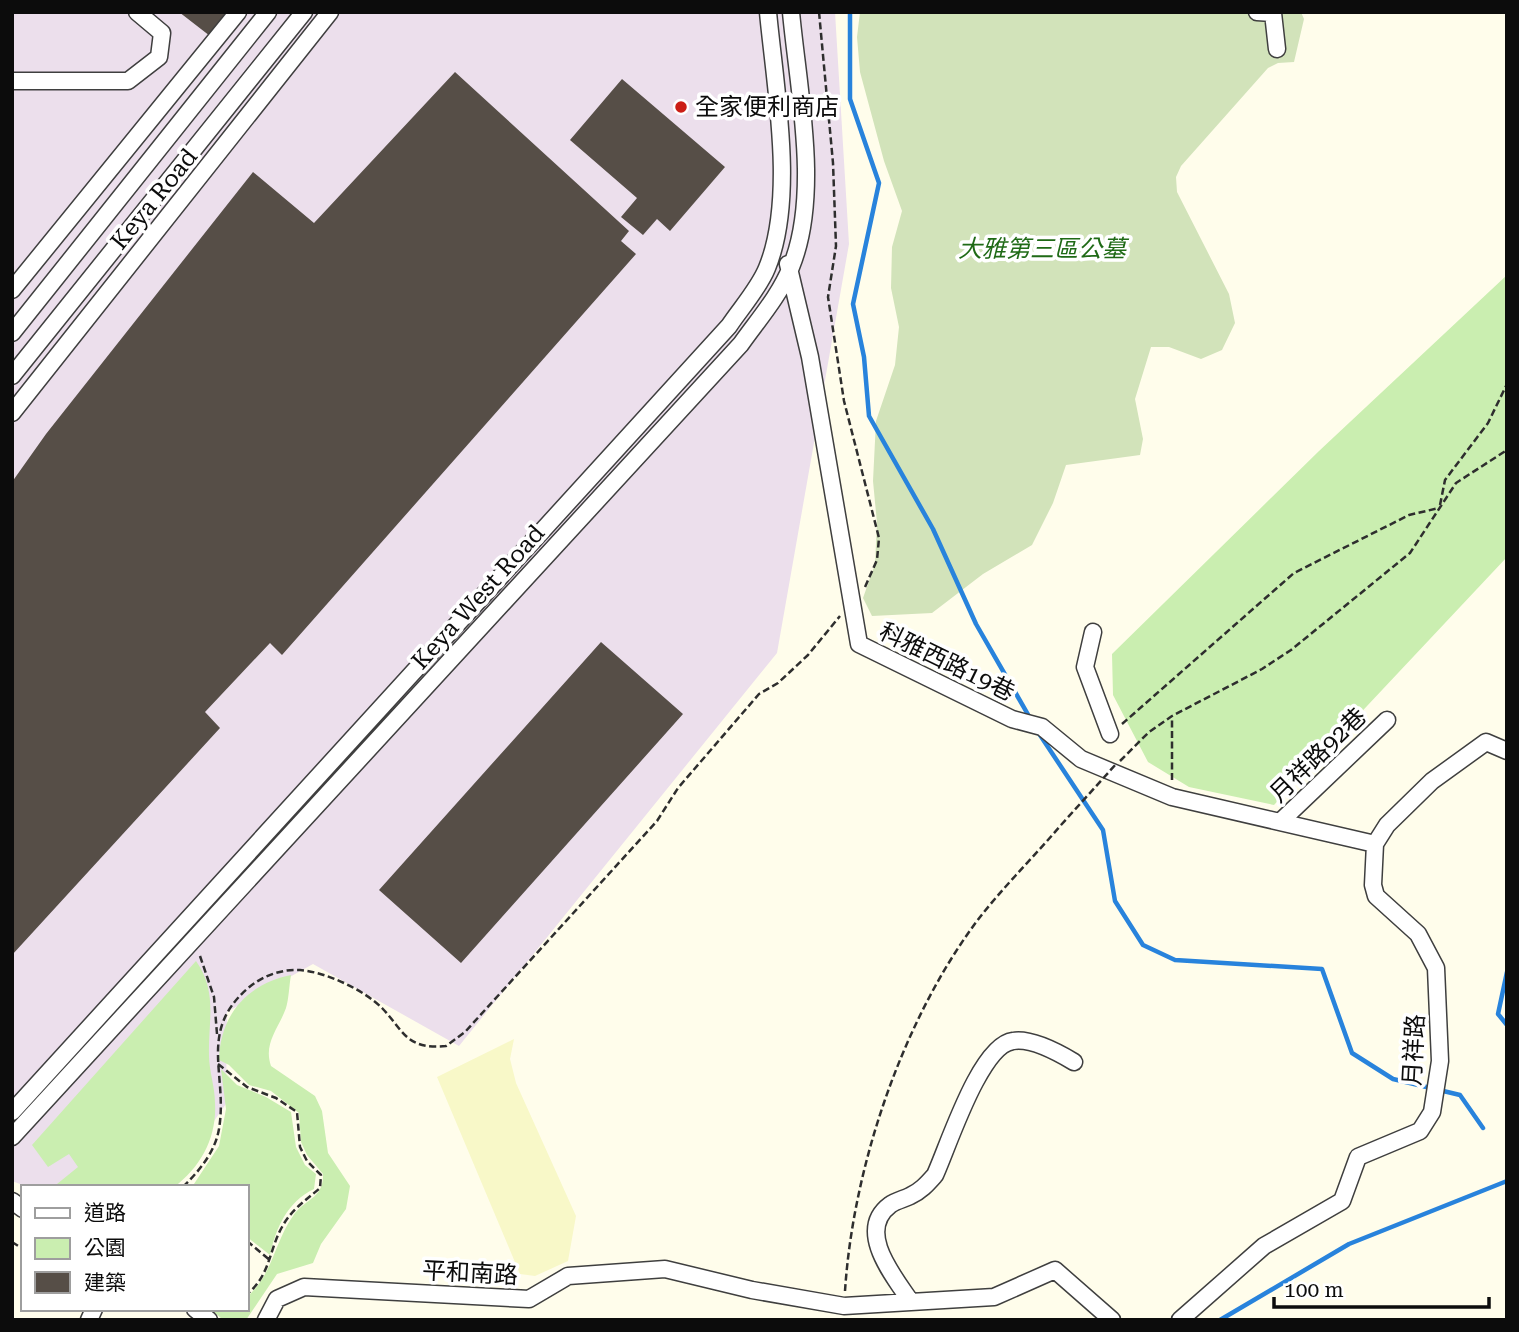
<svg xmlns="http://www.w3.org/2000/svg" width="1519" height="1332" font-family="'Roboto Serif','Noto Sans TC',serif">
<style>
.industrial{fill:#ecdfec}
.farmland{fill:#f8f8c8}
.green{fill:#caeeb0}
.cemetery{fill:#d2e3ba}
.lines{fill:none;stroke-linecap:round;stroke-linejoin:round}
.stream{stroke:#2883dc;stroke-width:4.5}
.building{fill:#564e47}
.minor-casing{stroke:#3f3f3f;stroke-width:19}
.path{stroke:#2e2e2e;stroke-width:2.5;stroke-dasharray:7 3.5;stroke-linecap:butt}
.minor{stroke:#fff;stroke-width:16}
.path-bridge{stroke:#2e2e2e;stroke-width:2.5;stroke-dasharray:7 3.5;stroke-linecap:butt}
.poi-dot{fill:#cb1e15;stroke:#fff;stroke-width:2.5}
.labels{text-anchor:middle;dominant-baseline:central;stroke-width:7;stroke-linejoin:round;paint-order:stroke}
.poi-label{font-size:24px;fill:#0c0c0c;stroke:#fff;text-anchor:start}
.street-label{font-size:24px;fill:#0c0c0c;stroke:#fff}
.park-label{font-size:24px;font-style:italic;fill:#1f6a16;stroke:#fff}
</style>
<rect width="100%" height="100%" fill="#fffdeb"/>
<path class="industrial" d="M12,12H835L849,244L777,653L459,1046L313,964L227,1012L226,1104L178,1172L115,1187H28L12,1181Z"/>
<path class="farmland" d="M514,1039L510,1059L516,1083L576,1216L568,1261L535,1276L520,1274L437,1077Z"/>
<path class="green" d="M1507,275V557L1274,805L1189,787L1148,762L1113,695L1112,654L1319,451Z
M196,961C218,992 208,1022 209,1055C209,1071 215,1087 215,1103C217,1137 201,1167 174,1187H58L57,1184L78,1167L69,1154L48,1167L32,1145Z
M291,975C289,986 289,998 286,1008C279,1028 263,1043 271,1066L315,1096L322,1111L328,1153L350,1186L346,1209L321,1244L313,1263L277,1274L246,1320H223L211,1309H247V1297C273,1274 274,1243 293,1216C304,1199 324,1199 323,1174L307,1155L301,1142L299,1113L271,1091L249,1085L229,1065L219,1060C220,1015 247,984 291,975Z
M221,1069L237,1085L266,1097L291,1112L296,1147L305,1165L316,1174L314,1189C287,1202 276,1228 270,1255L247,1237V1187H192L219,1146L226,1109Z"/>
<path class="cemetery" d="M860,12H1253L1260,15L1301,12L1304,19L1294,62L1278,63L1268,68L1181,166L1176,177L1177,192L1229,294L1235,323L1222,350L1201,359L1169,347H1151L1135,399L1143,439L1140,455L1066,465L1053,503L1032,545L983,574L932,613L872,616L863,598L875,564L877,523L873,481L876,421L895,365L899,327L891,288L892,247L902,211L884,161L860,72L857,37Z"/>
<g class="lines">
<path class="stream" d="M850,12V99L879,183L853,304L864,357L869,416L933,529L976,624L1030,718
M1038,732L1103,830L1115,901L1143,945L1175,960L1322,969L1352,1053L1393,1079L1460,1095L1483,1128
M1507,972L1498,1014L1507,1025
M1220,1320L1349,1244L1507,1181"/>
</g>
<path class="building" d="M179,12H229L210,36Z
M455,72L629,231L621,241L636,254L282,655L270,643L205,712L220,728L12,955V482L46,434L253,172L314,223Z
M622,79L725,167L670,231L657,219L643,235L621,217L637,198L570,140Z
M601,642L683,714L461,963L379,890Z"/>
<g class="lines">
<g class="minor-casing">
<path id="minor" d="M1257,12L1273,13L1277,49
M12,81H128L159,57L162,33L137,12
M788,264L810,357L859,644L1012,719L1042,727L1081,759L1172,797L1375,844
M12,290L238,12
M12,333L268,12
M12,376L304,12
M12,413L330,12
M1093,632L1085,667L1110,734
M1280,822L1387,720
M12,1112L729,326C741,308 759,288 767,268C796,197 775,88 768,12
M12,1137L741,344C758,320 780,295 791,267C821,194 798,89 791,12
M12,1201L23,1209
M911,1302C895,1278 855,1231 890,1205C895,1201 904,1199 910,1196C921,1191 927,1184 935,1175C948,1147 980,1045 1013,1041C1031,1038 1059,1053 1074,1062
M195,1309L209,1320
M89,1320L94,1309
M266,1320L277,1299L304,1287L529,1299L568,1276L665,1269L752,1290L844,1306L994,1297L1055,1270L1112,1320
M1180,1320L1264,1246L1342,1201L1358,1157L1420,1131L1432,1112L1440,1061L1436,968L1418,934L1376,896L1373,885L1375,844L1387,825L1432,781L1486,742L1507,751"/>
</g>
<path class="path" d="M819,12L833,163L836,246L828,297L844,401L879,538L877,560L865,587
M1440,505L1445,480L1488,423L1507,384
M1122,724L1294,573L1409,515L1439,508
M1120,761L1149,732L1172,716L1262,669L1291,650L1410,553L1456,483L1507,450
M1172,780V717
M200,956L214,997L217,1034
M218,1064L247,1087L276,1098L297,1112L300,1147L307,1161L321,1175L320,1188C305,1201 291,1210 282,1227C269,1250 270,1276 247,1294
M183,1187C200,1170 215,1152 219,1129C228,1075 198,1032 247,989C262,976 281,969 300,970C326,972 364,990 382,1008C404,1031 406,1050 446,1046L465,1032L657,821L678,788L759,694L778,683L808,655L840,616
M247,1241L271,1261
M12,1242L23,1249
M845,1291C853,1168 901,1025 974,925C1000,890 1033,858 1061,825"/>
<use href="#minor" class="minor"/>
<path class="path-bridge" d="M1061,825L1117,763"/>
</g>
<circle class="poi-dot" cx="681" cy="107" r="7"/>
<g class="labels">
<g class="poi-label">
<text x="695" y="107">全家便利商店</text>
</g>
<g class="street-label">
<text transform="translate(154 199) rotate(-51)">Keya Road</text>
<text transform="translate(478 597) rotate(-48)">Keya West Road</text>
<text transform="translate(947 662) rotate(26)">科雅西路19巷</text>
<text transform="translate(1318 755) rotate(-44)">月祥路92巷</text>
<text transform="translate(1414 1050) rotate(-87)">月祥路</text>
<text transform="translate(470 1273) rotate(3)">平和南路</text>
</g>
<g class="park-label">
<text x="1042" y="249">大雅第三區公墓</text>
</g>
</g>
<rect width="1519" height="1332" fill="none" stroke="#0c0c0c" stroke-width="28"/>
<rect x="21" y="1185" width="228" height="126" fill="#ffffff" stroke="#9e9e9e" stroke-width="2"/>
<rect x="35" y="1208" width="35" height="10" fill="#ffffff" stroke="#9e9e9e" stroke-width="2"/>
<text x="84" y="1220" font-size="21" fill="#0c0c0c">道路</text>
<rect x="35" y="1238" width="35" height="21" fill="#caeeb0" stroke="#9e9e9e" stroke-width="2"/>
<text x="84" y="1255" font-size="21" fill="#0c0c0c">公園</text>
<rect x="35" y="1272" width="35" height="21" fill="#564e47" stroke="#9e9e9e" stroke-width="2"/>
<text x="84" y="1290" font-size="21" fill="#0c0c0c">建築</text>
<path d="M1274 1297v10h215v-10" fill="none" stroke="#0c0c0c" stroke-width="3.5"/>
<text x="1284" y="1297" font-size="21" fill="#0c0c0c" stroke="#ffffff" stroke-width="5" paint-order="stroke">100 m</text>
</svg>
